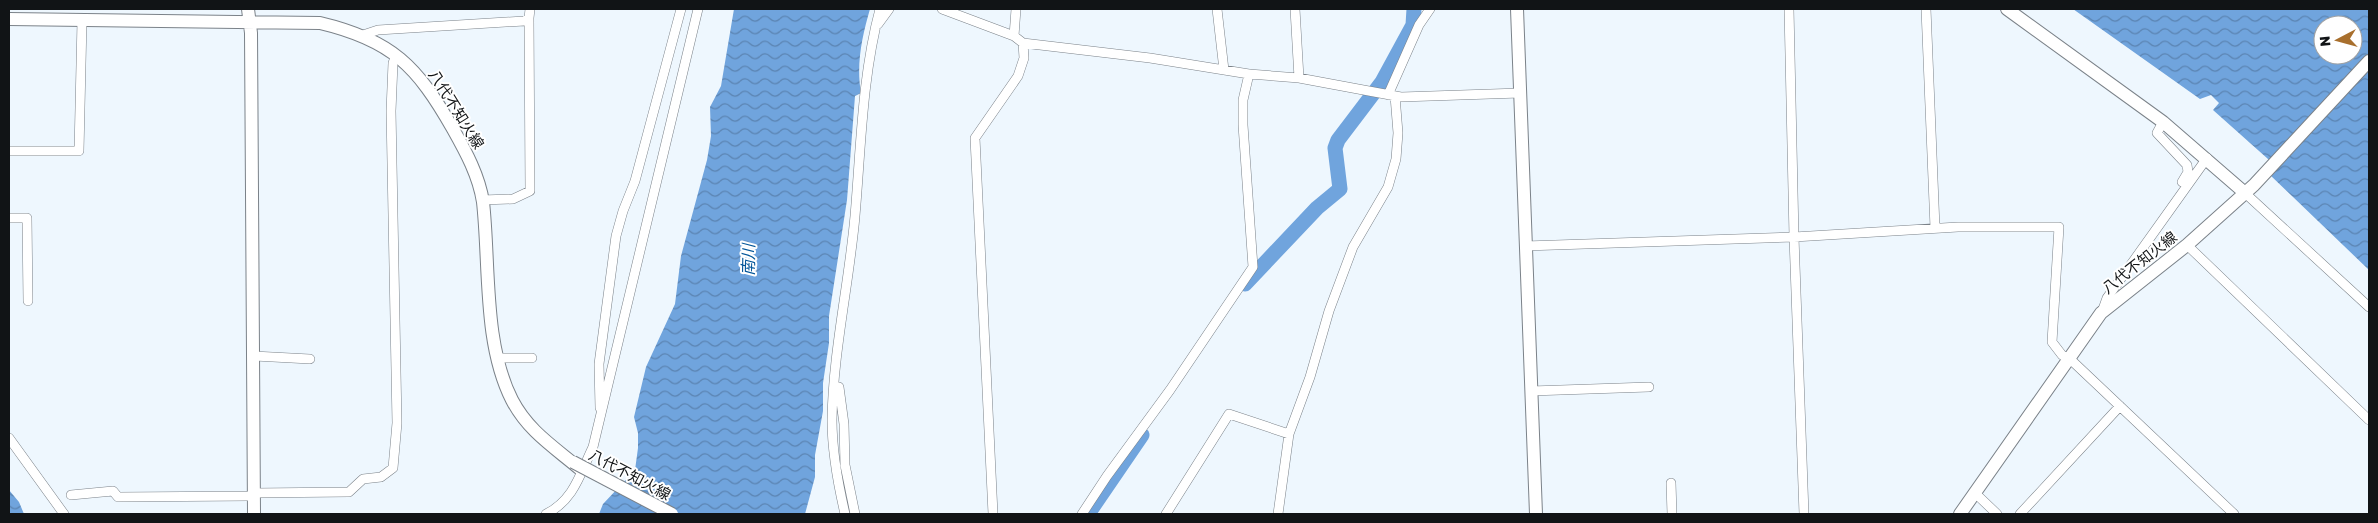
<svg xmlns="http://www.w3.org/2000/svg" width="2378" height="523" font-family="'Golos Text','Noto Sans JP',sans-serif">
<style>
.water{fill:url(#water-waves);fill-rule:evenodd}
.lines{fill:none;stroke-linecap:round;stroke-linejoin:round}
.river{stroke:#70a4dd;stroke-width:15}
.street-casing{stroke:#7b8289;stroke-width:10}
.secondary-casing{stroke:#7b8289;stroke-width:14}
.street{stroke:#fff;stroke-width:9}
.secondary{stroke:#fff;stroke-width:12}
.secondary-bridge-casing{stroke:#7b8289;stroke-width:14;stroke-linecap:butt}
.secondary-bridge{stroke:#fff;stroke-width:12}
.labels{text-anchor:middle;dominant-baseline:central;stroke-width:4;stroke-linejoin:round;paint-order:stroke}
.street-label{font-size:15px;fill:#111416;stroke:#fff}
.water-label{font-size:16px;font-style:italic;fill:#025599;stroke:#fff}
</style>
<defs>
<pattern id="water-waves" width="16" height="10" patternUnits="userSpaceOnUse" patternTransform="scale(1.25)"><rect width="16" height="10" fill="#70a4dd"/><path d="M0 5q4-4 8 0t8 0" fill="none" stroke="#5b84b2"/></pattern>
</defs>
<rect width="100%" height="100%" fill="#eef7fe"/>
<path class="water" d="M734,9H870C862,37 856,64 861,93L855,96L847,200L829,316V343L823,383V411L815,455V477L805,514H599L603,504L635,470L638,448V433L634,417L646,367L675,304L681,256L707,160L711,136L710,107L721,86Z
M2073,9H2369V270L2269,174L2275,167L2268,159L2213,110L2219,103L2211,95L2200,99ZM2323,25H2353V55H2323Z
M9,490L19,502L24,514H9Z"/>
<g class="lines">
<path class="river" d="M1245,284L1317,208L1340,189L1335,148L1338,140L1382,82L1413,25L1414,9
M1088,514L1142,435"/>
<g class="street-casing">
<path id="street" d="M942,9L1014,36L1023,43L1150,58L1249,74L1299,78L1401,97L1520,93
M1217,9L1224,70
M1295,9L1299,78
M1789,9L1794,237L1804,514
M1926,9L1935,228
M878,24L889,9
M363,35L378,30L524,21L529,18L530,9
M1014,36L1016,9
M1388,95L1419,25L1430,9
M2163,122L2157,133L2187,165L2188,172L2182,182
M9,151H79L82,21
M2245,193L2369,307
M482,200L513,199L530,191L529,18
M9,218H27L28,301
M2187,245L2369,420
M1525,246L1794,237L1958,227H2059L2052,342L2062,355L2069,358L2234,514
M2102,312L2107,298L2207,158
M252,356L310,359
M498,358H532
M839,387L844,424L845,465L855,514
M1531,391L1649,387
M600,408L599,364L616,236L623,211L635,181L681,9
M9,438L64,514
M1671,483L1672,514
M1975,493L1997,514
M71,495L113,491L118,497L249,496L253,493L349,492L363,479L381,477L393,468L397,423L391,111L393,63L396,55
M546,514C574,500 580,474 593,447L698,9
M845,514C838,484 832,452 832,420C833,352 849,284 855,216C861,147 862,76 880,9
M993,514L975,138L1018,76L1024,58L1023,43
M1082,514L1107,476L1170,390L1253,267L1243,125V100L1249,74
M1166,514L1229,414L1289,434
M1278,514L1289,434L1310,377L1329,311L1353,247L1388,187L1396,159L1398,133L1395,96
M2020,514L2120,406"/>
</g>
<g class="secondary-casing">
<path id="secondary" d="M248,9L251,33L254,514
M1517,9L1536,514
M2007,9L2163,122L2245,193
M9,19L320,23C392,40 417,66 453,129C466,152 479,176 483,202C490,265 483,343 512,400C528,431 554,447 580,469
M1960,514L2101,313L2187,245L2254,185L2369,61"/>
</g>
<use href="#street" class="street"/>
<use href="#secondary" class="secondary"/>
<g class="secondary-bridge-casing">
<path id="secondary-bridge" d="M573,462L672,514"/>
</g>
<use href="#secondary-bridge" class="secondary-bridge"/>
</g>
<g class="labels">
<g class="street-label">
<text transform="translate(457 109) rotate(58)">八代不知火線</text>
<text transform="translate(2139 262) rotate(-38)">八代不知火線</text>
<text transform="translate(630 474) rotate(28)">八代不知火線</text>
</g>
<g class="water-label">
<text transform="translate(748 260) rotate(-89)">南川</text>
</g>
</g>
<rect width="2378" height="523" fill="none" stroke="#111416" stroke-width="20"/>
<g transform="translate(2338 40) rotate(264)"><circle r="24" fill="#ffffff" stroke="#a0a1a2"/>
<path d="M0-4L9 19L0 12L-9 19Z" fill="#a86f2d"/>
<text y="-8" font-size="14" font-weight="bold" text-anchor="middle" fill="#111416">N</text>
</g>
</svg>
